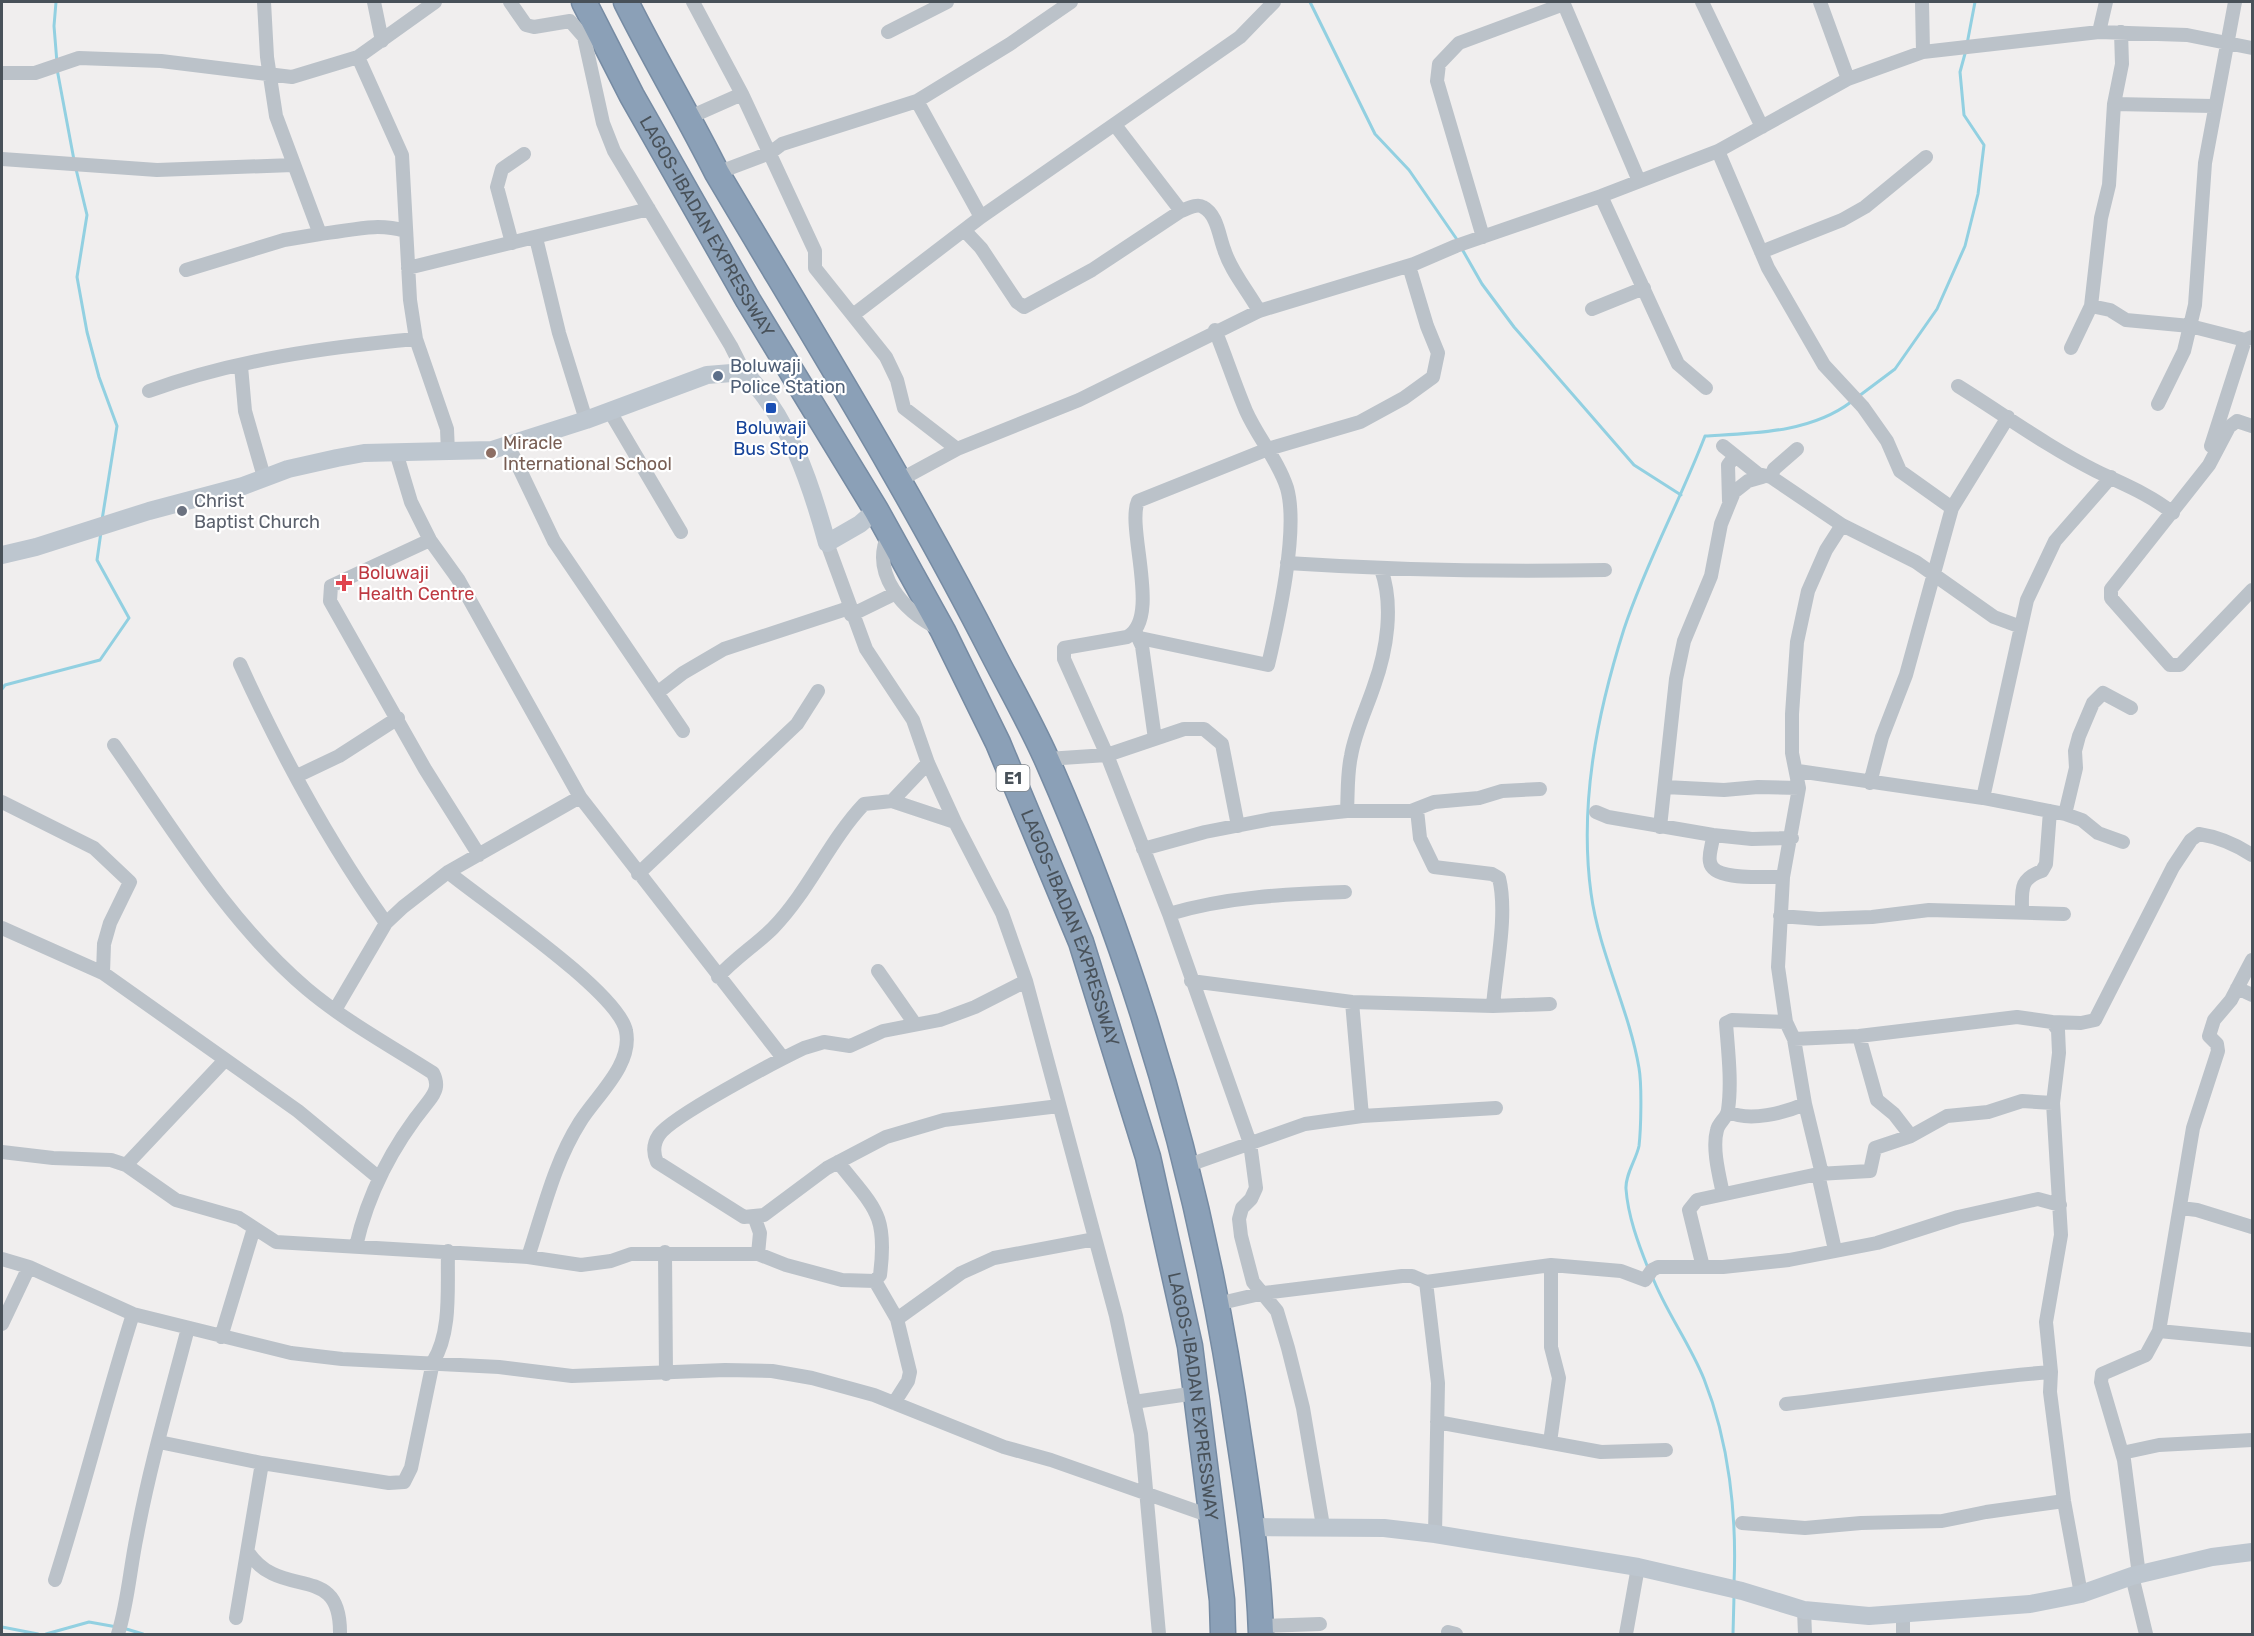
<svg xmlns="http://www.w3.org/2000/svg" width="2254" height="1636" font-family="Rubik,sans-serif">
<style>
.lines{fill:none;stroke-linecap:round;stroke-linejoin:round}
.stream{stroke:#92d0e1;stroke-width:3}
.highway-casing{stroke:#768ba3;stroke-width:27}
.street{stroke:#bbc2c9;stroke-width:14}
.secondary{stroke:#bdc6cf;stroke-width:18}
.highway{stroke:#8ba0b7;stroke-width:24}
.service-dot{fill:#5c6f8a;stroke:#fff;stroke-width:2}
.transit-dot{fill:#1a4fb4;stroke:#fff;stroke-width:2}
.education-dot{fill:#8d6e63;stroke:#fff;stroke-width:2}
.worship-dot{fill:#6b7280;stroke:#fff;stroke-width:2}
.health-dot{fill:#e0444e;stroke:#fff;stroke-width:2}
.labels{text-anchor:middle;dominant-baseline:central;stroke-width:4.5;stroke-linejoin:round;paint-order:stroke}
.shield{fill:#fff;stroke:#7f858b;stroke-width:1.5}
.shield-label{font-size:16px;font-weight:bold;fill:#485159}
.street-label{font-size:18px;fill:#485159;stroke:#fff}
.service-label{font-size:18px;fill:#4e5e75;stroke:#fff;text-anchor:start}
.transit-label{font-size:18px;fill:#164399;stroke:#fff}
.education-label{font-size:18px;fill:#785e54;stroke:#fff;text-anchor:start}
.worship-label{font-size:18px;fill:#5b616d;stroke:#fff;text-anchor:start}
.health-label{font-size:18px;fill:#be3a42;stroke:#fff;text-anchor:start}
</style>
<rect width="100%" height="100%" fill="#f0eeee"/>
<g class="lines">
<path class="stream" d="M56,2L54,26L57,63
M1310,2L1375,134L1409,170L1458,241
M1967,44L1975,2
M57,69L74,160
M76,169L87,215L77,277L87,332L99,377L117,426L102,520
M1462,249L1482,284L1514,327L1634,465L1681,495
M1859,396L1895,369L1937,309L1965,246L1978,194L1984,145L1964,115L1960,72L1966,50
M2,689L5,685L100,660L129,618L97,560L101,532
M1648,1268C1638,1243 1628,1216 1626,1189C1625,1175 1636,1160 1639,1146C1641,1129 1642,1085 1639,1068C1629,1009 1599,953 1591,893C1579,804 1597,714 1624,629C1646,563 1680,501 1705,436C1754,433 1810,433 1851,402
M1652,1276C1666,1312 1689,1342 1704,1379C1729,1442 1737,1515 1734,1583
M2,1627L38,1634
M123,1628L143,1634
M46,1634L89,1622L117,1627
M1733,1634L1734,1596"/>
<g class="highway-casing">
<g id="highway">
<path id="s1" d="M584,2L632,96L748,300L876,510L943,631L998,743L1081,942L1148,1157L1190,1346L1222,1600L1223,1634"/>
<path d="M626,2C655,60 688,115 717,173C811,332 909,489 993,654C1011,689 1031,724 1047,760C1142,976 1206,1205 1239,1438C1249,1503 1259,1568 1261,1634"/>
</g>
</g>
<path class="street" d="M264,2L267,57L276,116L320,234C351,231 375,222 405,231
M374,2L382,41
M510,2L526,25L534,27L570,21L584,37L603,123L614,151L731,346L744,372
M693,2L742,94L815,251V268L886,357L897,380L904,408L957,449
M1563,2L1639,181
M1702,2L1762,127
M1820,2L1848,79
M1922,2L1923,52
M888,32L947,2
M2099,32L2106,2
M358,57L402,155L410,300L416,339L447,429L448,452
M2,73H35L79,58L161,61L292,77L358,57L435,2
M917,101L981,217
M2114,104L2213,106
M690,117L742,94
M1115,125L1181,211
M1718,151L1768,268L1824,365L1863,407L1887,441L1900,471L1952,508
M2,159L157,170L293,165
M717,173L770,153L782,144L917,101L1010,44L1071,2
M1601,196L1678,364L1706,388
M964,230L981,248L1017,302L1024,307L1092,270L1181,211C1187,209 1197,203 1203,207C1217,214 1219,236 1224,249C1230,270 1248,291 1259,311
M1483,237L1437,81L1439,64L1459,43L1564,4
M536,238L559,333L586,420
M512,243L497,187L502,169L524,154
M1761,252L1842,220L1865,207L1926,157
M408,268L649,209
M186,270L284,240L320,234
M2091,306L2110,310L2126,320L2190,326L2245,340L2252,337
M1592,309L1644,288
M853,315L981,217L1240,37L1274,2
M2071,348L2091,306L2101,218L2109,185L2114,104L2122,64L2121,32
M241,366L245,411L264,477
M1958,386C2003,414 2048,447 2096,471C2123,484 2149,494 2173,513
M149,391C234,360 326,347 416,339
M2158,404L2184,351L2195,305L2205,163L2235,2
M609,410L681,532
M2252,426L2237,421L2229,427L2209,465L2111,589V598L2170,665H2180L2252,590
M508,445L554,541L683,731
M1723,446L1758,474L1771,477L1842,525L1916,562L1994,617L2021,627
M2211,446L2245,340
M396,452L411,502L430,540L458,579L580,797L783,1058
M1771,477L1774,469L1797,449
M898,481L957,449L1079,400L1259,311L1414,264L1456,246L1601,196L1718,151L1848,79L1923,52L2099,32L2187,35L2252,48
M1729,501L1728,465L1735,456
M889,533C869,574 904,611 939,629
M430,540L331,586L330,601L425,769L479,855
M827,543L866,649L913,720L928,763L955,822L1002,913L1026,981L1116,1316L1141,1434L1159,1634
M1287,563C1393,570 1499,572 1605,570
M851,615L894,594
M1136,633L1142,646L1155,739
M1140,638L1268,665C1278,622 1299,530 1287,488C1278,460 1258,438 1246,411C1235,385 1226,357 1215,330
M240,664C280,752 330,844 386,923
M657,693L683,673L724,649L849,608
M114,745C173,829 228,922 307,989C345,1021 391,1046 433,1073C439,1085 436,1092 428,1102C393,1145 368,1193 356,1246
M1047,759L1107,755L1184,729H1204L1222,744L1238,826
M1798,771L1983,798L2065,814L2082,820L2098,833L2123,842
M297,776L339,756L398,718
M1870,783L1882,737L1906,675L1952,508L2008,417
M1665,787L1724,790L1758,787L1799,788
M1983,798L2027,600L2055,541L2111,477
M892,801L928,763
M2,802L94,848L130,882L110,923L104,944L103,973
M1417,810L1420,838L1434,867L1492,874L1499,878C1508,914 1496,968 1493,1006
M1347,811C1348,793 1347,774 1351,756C1355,732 1366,710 1374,686C1387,650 1394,605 1381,569
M1596,812L1608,817L1713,835L1752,839L1792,838
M2065,814L2076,768L2075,751L2079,736L2093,703L2103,693L2131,708
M1660,827L1676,679L1684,641L1711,576L1721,524L1734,492L1748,481L1762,477
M1713,835C1713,844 1708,854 1710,862C1713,882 1767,876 1783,877
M1143,849L1205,832L1271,819L1347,811H1411L1434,802L1479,798L1502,791L1540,789
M448,872C483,901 619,992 626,1031C633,1065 596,1096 580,1122C554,1163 543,1212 528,1257
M638,874L797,724L818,691
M2022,912C2022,890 2019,879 2042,871L2046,864L2050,811
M1169,914C1225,897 1286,894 1345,892
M1780,916L1819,919L1872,917L1929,910L2064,914
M2,928L103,973L298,1111L379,1178
M878,971L915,1024
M718,977C735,958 756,945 773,928C809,891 829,841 864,804L892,801L955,822
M1026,981L975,1007L940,1020L883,1031L850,1046L824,1042L804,1048C777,1061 672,1116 659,1135C653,1144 653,1153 657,1162L744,1217L764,1215L827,1168L886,1137L944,1120L1059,1106
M1191,981L1352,1002L1493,1006L1550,1004
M2237,988L2252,995
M1352,1002L1362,1116
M335,1010L386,923L403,907L448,872L580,797
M2052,1022L2058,1030L2059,1053L2053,1103L2061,1235L2046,1322L2051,1372L2050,1392L2064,1501L2081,1594
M1859,1036L1877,1100L1894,1114L1911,1136
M1794,1039L1859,1036L2017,1017L2052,1022L2081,1023L2095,1020L2173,867L2191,840L2199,834C2219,837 2235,844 2252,855
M1728,1112C1750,1122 1784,1113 1805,1104
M2,1152L53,1158L111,1160L126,1165L176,1200L239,1218L276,1242L528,1257L581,1265L611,1261L631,1254H758L786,1265L842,1280L875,1281
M838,1162C874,1208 888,1213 880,1275L875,1281L897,1319L910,1372L908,1381L894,1403
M126,1165L224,1061
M1186,1166L1305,1124L1362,1116L1496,1108
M1818,1174L1835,1250
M1822,1174L1805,1104L1794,1039L1786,1022L1778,967L1783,877L1799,788L1792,753V714L1797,642L1808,591L1826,550L1842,525
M1723,1194C1719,1175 1712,1148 1717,1130C1719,1122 1727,1118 1728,1110C1732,1082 1728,1051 1726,1023L1732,1020L1786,1022
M2181,1208L2197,1210L2252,1227
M754,1216L760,1233L758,1254
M665,1252L666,1374
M2,1259L29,1267L133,1314L291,1353L342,1359L499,1367L572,1376L725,1370L772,1371L812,1378L874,1395L1004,1447L1051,1460L1213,1517
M1703,1267L1689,1210L1697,1200L1818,1174L1870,1171L1875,1148L1911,1136L1947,1116L1988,1112L2022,1101L2053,1103
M1426,1282L1438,1383L1435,1534
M1217,1304L1264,1293L1402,1276H1412L1426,1282L1551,1265L1621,1271L1645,1280L1652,1270L1658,1267H1723L1789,1260L1877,1243L1958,1217L2038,1199L2060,1205
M897,1319L961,1273L994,1258L1095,1239
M2,1324L29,1267
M2159,1331L2252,1340
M221,1337L254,1228
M1134,1402L1196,1393
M1786,1404C1874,1394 1962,1379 2051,1372
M1437,1422L1601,1452L1666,1450
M159,1442L262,1463L389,1483L404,1482L411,1468L433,1362C452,1331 447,1287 448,1251
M1550,1442L1559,1378L1551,1347V1265
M2122,1453L2159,1445L2252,1440
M1742,1523L1805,1528L1861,1523L1942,1521L1986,1512L2064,1501
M1323,1526L1303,1408L1288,1348L1277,1311L1253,1282L1241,1236L1239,1219L1242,1208L1251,1199L1256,1188L1250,1143L1169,914L1107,755L1064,659V648L1127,637C1162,619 1126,528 1138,501L1268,449L1360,422L1404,398L1433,377L1438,353L1427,326L1409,266
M248,1552C281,1602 341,1560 340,1634
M2139,1575L2124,1460L2101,1382L2102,1374L2146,1355L2159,1331L2193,1128L2218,1051L2217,1044L2209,1036L2214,1020L2231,1000L2252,960
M2132,1576L2146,1634
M55,1580C83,1492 105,1402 133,1314
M1804,1610L1805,1634
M1903,1615V1634
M236,1618L262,1463
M1261,1626L1320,1624
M1448,1632L1456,1634
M118,1634C128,1602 130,1568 137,1535C150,1465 170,1397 188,1328
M1626,1634L1638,1567"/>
<path class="secondary" d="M2,555L36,547L149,511L243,486L288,469L337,458L364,453L492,450L586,420L707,375L744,372C789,418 810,481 827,543L860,524L876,510
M1252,1527L1384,1528L1435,1534L1638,1567L1742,1591L1804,1610L1869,1616L2030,1604L2081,1594L2132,1576L2212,1557L2252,1552"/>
<use href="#highway" class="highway"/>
</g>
<circle class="service-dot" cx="718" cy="376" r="6"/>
<rect class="transit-dot" x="765" y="402" width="12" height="12" rx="3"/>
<circle class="education-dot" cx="491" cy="453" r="6"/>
<circle class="worship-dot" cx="182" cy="511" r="6"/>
<path class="health-dot" d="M341 574h6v6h6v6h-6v6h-6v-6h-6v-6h6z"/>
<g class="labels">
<rect class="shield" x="996.5" y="765" width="33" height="26" rx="4.5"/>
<g class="shield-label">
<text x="1013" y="778">E1</text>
</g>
<g class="street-label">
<text stroke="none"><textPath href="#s1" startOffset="256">LAGOS-IBADAN EXPRESSWAY</textPath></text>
<text stroke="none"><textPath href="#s1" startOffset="1048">LAGOS-IBADAN EXPRESSWAY</textPath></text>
<text stroke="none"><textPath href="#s1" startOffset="1534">LAGOS-IBADAN EXPRESSWAY</textPath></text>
</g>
<g class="service-label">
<text x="730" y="366">Boluwaji<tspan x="730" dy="21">Police Station</tspan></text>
</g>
<g class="transit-label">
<text x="771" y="428">Boluwaji<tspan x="771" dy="21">Bus Stop</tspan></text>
</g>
<g class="education-label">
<text x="503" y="443">Miracle<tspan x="503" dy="21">International School</tspan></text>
</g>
<g class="worship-label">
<text x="194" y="501">Christ<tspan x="194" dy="21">Baptist Church</tspan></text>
</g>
<g class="health-label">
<text x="358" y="573">Boluwaji<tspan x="358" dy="21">Health Centre</tspan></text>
</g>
</g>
<rect width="2254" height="1636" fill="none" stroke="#485159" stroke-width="6"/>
</svg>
